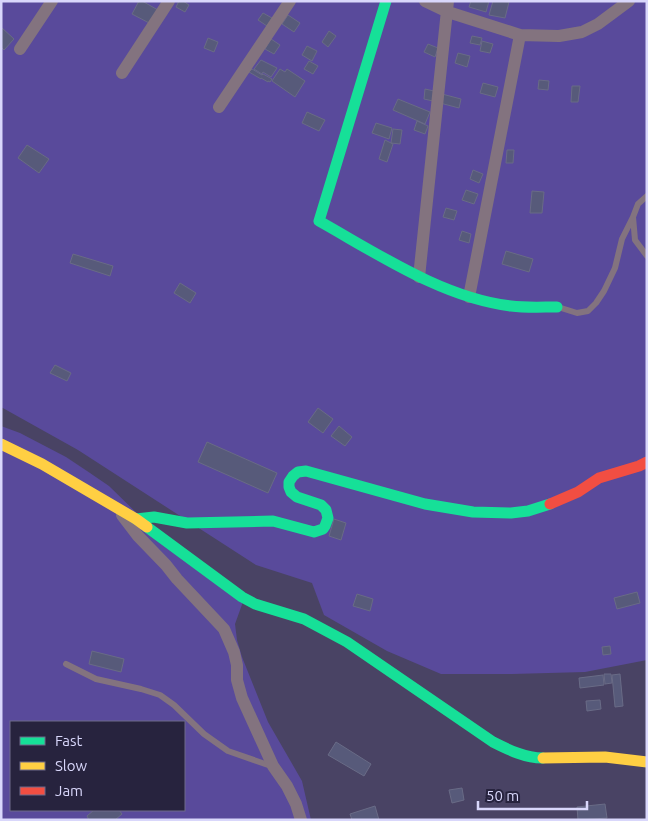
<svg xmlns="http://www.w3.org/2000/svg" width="648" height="821" font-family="Ubuntu,sans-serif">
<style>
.green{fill:#594a9b;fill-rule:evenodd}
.building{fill:#575a7a;stroke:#696b86}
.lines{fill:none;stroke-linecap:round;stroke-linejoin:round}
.lane{stroke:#83737f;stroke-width:6}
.street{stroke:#83737f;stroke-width:12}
.fast{stroke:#16e098;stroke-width:11}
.slow{stroke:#ffcf43;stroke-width:11}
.jam{stroke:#f24e42;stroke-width:11}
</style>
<rect width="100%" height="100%" fill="#494364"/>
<path class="green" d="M1,1H647V660L585,672L512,674H441L387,651L324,615L312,583L256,565L78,450L1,407Z
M1,426L20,433L66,457L90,473L109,486L150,526L244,599L235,624L237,640L242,657L268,722L302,781L311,820H1ZM11,722H184V810H11Z"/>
<path class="building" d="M139,1H142L158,10L151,24L132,14Z
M179,1H183L189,5L185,12L176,7Z
M471,1H489L486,12L469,7Z
M493,1L509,2L505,18L489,15Z
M263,13L272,18L267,26L258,20Z
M288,15L300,23L294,32L282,24Z
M1,27L14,39L4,50L1,47Z
M329,31L336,36L328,47L322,42Z
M472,36L482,38L480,45L470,43Z
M208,38L218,42L214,52L204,48Z
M271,39L280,45L274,54L265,49Z
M482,41L493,44L490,53L480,51Z
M428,44L438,48L435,57L424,52Z
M307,46L317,51L312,61L302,55Z
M458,53L470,56L467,67L455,63Z
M261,60L277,68L271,77L263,72L262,74L254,69Z
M309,61L318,66L313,74L304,69Z
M252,69L262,75L263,74L272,79L270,82L268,81V82L261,78V79L249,72Z
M280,69L285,72L287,69L305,81L295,97L272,81Z
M539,80L549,81L548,90L538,89Z
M483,83L498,87L495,97L480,93Z
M572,86H580L578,102H571Z
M425,89L434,91L433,101L424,99Z
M442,94L461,99L459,108L440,103Z
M398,99L430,112L425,124L393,110Z
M307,112L325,120L319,131L302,123Z
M417,121L428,126L425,134L414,130Z
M376,123L392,128L389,139L372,133Z
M393,129L402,130L400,144L391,143Z
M385,140L393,144L387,162L379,159Z
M27,145L49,159L39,173L18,158Z
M507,150H514L513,163H506Z
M473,170L483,174L479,183L470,179Z
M466,190L478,194L474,204L462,200Z
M532,191L544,192L542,213H530Z
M446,208L457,211L454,220L443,217Z
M462,231L471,234L469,243L459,240Z
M506,251L533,259L529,272L502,264Z
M73,254L113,266L110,276L70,263Z
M180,283L196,293L190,303L174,293Z
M55,365L71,373L67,381L50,373Z
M318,408L333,419L323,433L308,422Z
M339,426L352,437L345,446L331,436Z
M207,442L277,473L268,493L198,462Z
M334,519L346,523L341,540L329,536Z
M637,592L640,603L617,609L614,598Z
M357,594L373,599L370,611L353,606Z
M610,646L611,654L603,655L602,647Z
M92,651L124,659L121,672L89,664Z
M604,674H611L612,683L605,684Z
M620,674L623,706L615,707L612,675Z
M603,675L604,685L580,688L579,678Z
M600,700L601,709L587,711L586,701Z
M336,742L371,764L364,776L328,755Z
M462,788L464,800L452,803L449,790Z
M605,804L607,818L578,820L577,807Z
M375,806L379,820H352L350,814Z
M94,810H119L122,814L115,820H89L87,816Z"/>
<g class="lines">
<path class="lane" d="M647,196L638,204L633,217L635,240L647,256
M558,307L577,313L588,311L596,303L604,291L615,268L622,239L633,217
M66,664L96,679L141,689L160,695L174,705L204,734L228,751L271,766"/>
<path class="street" d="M425,1L448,12L520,35L559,36L582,32L598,24L629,1
M20,49L52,1
M122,73L169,1
M219,107L290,1
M419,277L448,1
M469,297L520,35
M122,515L138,536L166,565L177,579L224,629L234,652L237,665V680L242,698L273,766L287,786L296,804L301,820"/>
<path class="fast" d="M386,1L319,221C378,254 443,298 511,306C526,308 542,307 557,307
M136,519L154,517L187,523L273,521L314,532L323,529L325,526L328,518L326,510L321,505L297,497L291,492L289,487V482L293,476L298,472L306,471L425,504L473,512L511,513L528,511L550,504
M147,527L242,597L255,604L304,619L347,642L493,742C509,750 525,758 543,758"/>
<path class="slow" d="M1,444L42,464L136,519L147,527
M543,758L605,757L647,762"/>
<path class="jam" d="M550,504L578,492L599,478L639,466L647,462"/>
</g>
<rect width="648" height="821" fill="none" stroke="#d9d7fb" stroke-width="5"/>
<rect x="10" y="721" width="175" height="90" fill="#27233e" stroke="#6e6b8a"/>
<rect x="20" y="737" width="25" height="8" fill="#16e098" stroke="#6e6b8a"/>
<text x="55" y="746" font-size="15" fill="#d9d7fb">Fast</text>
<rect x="20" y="762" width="25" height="8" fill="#ffcf43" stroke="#6e6b8a"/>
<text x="55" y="771" font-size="15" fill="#d9d7fb">Slow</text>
<rect x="20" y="787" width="25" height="8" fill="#f24e42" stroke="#6e6b8a"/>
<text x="55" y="796" font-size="15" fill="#d9d7fb">Jam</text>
<path d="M478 801v8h109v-8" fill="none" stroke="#d9d7fb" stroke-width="2.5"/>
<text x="486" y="801" font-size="15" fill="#d9d7fb" stroke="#27233e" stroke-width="4" paint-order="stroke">50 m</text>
</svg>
